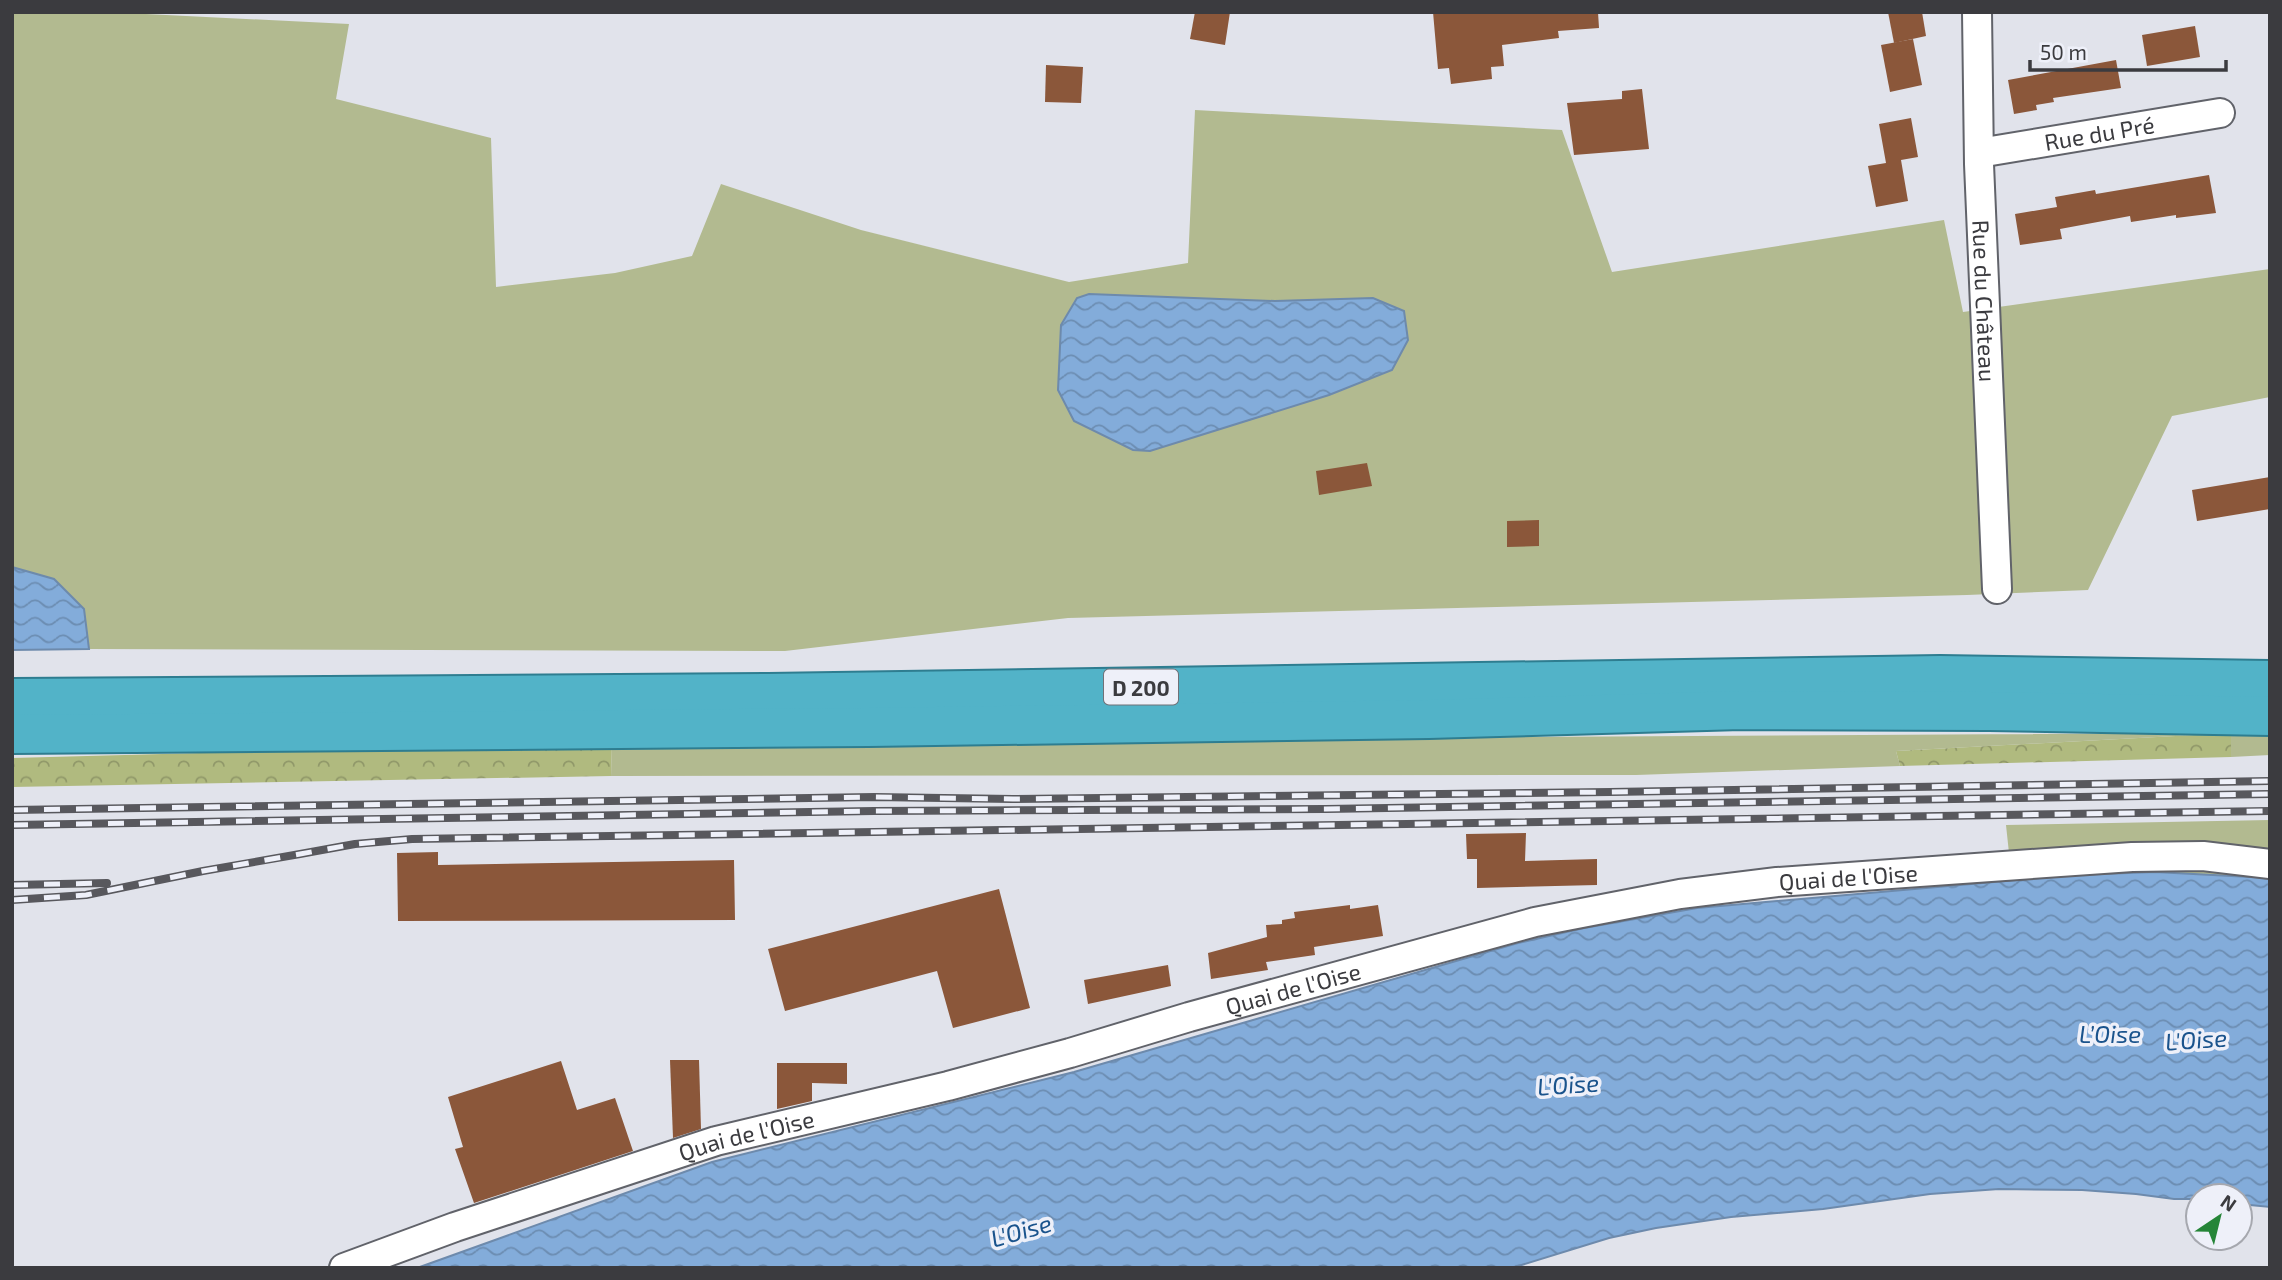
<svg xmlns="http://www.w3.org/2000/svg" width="2282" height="1280" viewBox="0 0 2282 1280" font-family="'Exo 2',sans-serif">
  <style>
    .green { fill: #b2ba90; fill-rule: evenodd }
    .forest { fill: url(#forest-crowns) }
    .water { fill: url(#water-waves); stroke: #6d8aac; stroke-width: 2 }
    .building { fill: #8b573a }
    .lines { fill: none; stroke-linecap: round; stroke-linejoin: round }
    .minor-casing { stroke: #61636a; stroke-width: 32 }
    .trunk-casing { stroke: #2e7d90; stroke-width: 42 }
    .minor { stroke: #fff; stroke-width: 28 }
    .trunk { stroke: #52b3c8; stroke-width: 38 }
    .rail-casing { stroke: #58585d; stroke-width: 8 }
    .rail { stroke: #eef0f9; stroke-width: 5; stroke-dasharray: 16; stroke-linecap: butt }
    .labels { text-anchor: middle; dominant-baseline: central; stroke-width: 7; stroke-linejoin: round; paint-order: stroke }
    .shield { fill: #eef0f9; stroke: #717177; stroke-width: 2 }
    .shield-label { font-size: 21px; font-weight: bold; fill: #3b3b3f }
    .street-label { font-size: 23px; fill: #3b3b3f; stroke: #eef0f9 }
    .water-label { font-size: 24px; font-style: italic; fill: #1a538c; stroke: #eef0f9 }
  </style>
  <defs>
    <pattern id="forest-crowns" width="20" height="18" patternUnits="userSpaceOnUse" patternTransform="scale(1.75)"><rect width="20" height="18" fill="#b0ba7f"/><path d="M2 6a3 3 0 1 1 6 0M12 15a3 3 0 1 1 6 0" fill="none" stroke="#909869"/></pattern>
    <pattern id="water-waves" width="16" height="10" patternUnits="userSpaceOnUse" patternTransform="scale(1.75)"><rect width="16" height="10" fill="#83acda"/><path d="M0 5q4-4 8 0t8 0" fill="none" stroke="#6c8db2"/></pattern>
  </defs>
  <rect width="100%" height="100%" fill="#e1e3eb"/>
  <!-- green -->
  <g class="green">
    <path d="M 12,12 L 106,12 L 349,24 L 336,99 L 491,138 L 496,287 L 615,273 L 692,256 L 721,184 L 861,230 L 1069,282 L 1188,263 L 1195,110 L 1562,130 L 1612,272 L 1944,220 L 1963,312 L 2270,269 L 2270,397 L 2172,416 L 2088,590 L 1967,595 L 1068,618 L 785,651 L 89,649 L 83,609 L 54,579 L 12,567 ZM 1089,294 L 1275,301 L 1372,298 L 1392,370 L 1329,395 L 1150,451 L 1077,298 Z"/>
    <path d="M 2231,733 L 2270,735 L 2270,755 L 2231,757 L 2231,733 L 1896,751 L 1900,766 L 1636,775 L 611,776 L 612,742 Z"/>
    <path d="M 2270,820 L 2270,878 L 2155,872 L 2012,881 L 2006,825 Z"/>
  </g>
  <!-- forest -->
  <g class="forest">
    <path d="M 2231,733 L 2231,757 L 1900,766 L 1896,751 Z"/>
    <path d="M 612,742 L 611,776 L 12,787 L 12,758 Z"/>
  </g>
  <!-- water -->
  <g class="water">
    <path d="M 1089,294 L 1275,301 L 1373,298 L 1404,311 L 1408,340 L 1392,370 L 1329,395 L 1150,451 L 1133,450 L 1074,421 L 1058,390 L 1061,325 L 1077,298 Z"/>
    <path d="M 12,567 L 54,579 L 84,609 L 89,649 L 12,650 Z"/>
    <path d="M 2155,872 L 2270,878 L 2270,1207 L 2240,1204 L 2240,1196 L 2198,1196 L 2198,1199 L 2174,1199 L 2136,1194 L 2082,1190 L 1999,1189 L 1930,1194 L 1823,1209 L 1731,1217 L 1656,1228 L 1609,1238 L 1512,1268 L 417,1268 L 712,1162 L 1074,1072 L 1518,943 L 1584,928 L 1697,908 L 2075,875 Z"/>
  </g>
  <!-- building -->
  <g class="building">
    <path d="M 1195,12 L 1230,12 L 1225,45 L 1190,39 Z"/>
    <path d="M 1433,12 L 1598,12 L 1599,28 L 1558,31 L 1559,38 L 1502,45 L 1504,66 L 1491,67 L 1492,79 L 1451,84 L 1449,68 L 1438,69 Z"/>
    <path d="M 1888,12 L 1922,12 L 1926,36 L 1894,43 Z"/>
    <path d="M 2195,26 L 2200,57 L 2147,66 L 2142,35 Z"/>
    <path d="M 1913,39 L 1922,85 L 1890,92 L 1881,45 Z"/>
    <path d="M 2116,60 L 2121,88 L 2053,98 L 2054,102 L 2036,105 L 2037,110 L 2014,114 L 2008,80 Z"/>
    <path d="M 1046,65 L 1083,67 L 1081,103 L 1045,102 Z"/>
    <path d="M 1642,89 L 1649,149 L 1574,155 L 1567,103 L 1622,99 L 1622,91 Z"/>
    <path d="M 1911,118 L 1918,157 L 1901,160 L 1908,201 L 1876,207 L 1868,166 L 1886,163 L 1879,124 Z"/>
    <path d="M 2209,175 L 2216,213 L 2176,218 L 2176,215 L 2131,222 L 2130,216 L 2060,229 L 2062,239 L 2020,245 L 2015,214 L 2057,207 L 2055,197 L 2095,190 L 2096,194 Z"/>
    <path d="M 1367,463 L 1372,486 L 1319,495 L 1316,471 Z"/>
    <path d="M 2270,477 L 2270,509 L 2197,521 L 2192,490 Z"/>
    <path d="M 1539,520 L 1539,546 L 1507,547 L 1507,521 Z"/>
    <path d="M 1526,833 L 1525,861 L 1597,859 L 1597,885 L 1477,888 L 1477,859 L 1467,859 L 1466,834 Z"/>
    <path d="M 438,852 L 438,865 L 734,860 L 735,920 L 398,921 L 397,853 Z"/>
    <path d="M 999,889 L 1030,1008 L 953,1028 L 937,971 L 785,1011 L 768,949 Z"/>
    <path d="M 1350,905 L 1350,909 L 1378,905 L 1383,936 L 1314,947 L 1315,955 L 1266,962 L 1268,970 L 1211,979 L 1208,953 L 1267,937 L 1266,925 L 1282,924 L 1282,920 L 1295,918 L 1294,912 Z"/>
    <path d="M 1168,965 L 1171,986 L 1088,1004 L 1084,980 Z"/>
    <path d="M 670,1060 L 699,1060 L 701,1129 L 673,1138 Z"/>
    <path d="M 561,1061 L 577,1110 L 615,1098 L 633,1151 L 474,1203 L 455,1149 L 463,1147 L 448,1097 Z"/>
    <path d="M 777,1063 L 847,1063 L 847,1084 L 812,1083 L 812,1101 L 777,1109 Z"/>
  </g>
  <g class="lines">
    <defs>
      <g id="minor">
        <path id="s1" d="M 1977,12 L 1979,164 L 1997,589"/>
        <path id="s2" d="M 1979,153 L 2220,113"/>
        <path id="s3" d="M 344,1268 L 455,1227 L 716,1141 L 948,1086 L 1070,1053 L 1189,1017 L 1535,922 L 1680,894 L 1777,882 L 2132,857 L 2203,856 L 2270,864"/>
      </g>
      <g id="trunk">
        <path d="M 12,698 L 768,693 L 1940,675 L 2270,680"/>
        <path d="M 12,734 L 869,727 L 1429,719 L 1741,710 L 1989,711 L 2270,716"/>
      </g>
    </defs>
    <!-- minor casing -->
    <use href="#minor" class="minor-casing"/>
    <!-- trunk casing -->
    <use href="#trunk" class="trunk-casing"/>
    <!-- minor -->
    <use href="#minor" class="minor"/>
    <!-- trunk -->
    <use href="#trunk" class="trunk"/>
    <defs>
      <g id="rail">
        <path d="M 12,810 L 874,797 L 1013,799 L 1610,792 L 2270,781"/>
        <path d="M 12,825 L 874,811 L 1326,809 L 2270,794"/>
        <path d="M 12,885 L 107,883"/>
        <path d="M 12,900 L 86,895 L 203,871 L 300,854 L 355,844 L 412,839 L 2270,811"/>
      </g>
    </defs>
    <!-- rail casing -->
    <use href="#rail" class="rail-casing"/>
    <!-- rail -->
    <use href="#rail" class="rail"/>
  </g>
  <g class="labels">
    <!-- shield labels -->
    <rect class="shield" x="1104" y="669.5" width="74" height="35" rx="5"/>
    <g class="shield-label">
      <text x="1141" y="687">D 200</text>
    </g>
    <!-- street labels -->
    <g class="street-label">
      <text stroke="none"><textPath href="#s2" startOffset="122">Rue du Pré</textPath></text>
      <text stroke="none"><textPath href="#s1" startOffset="289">Rue du Château</textPath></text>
      <text stroke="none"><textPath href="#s3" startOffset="1558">Quai de l'Oise</textPath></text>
      <text stroke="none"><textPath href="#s3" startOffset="990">Quai de l'Oise</textPath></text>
      <text stroke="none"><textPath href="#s3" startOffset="424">Quai de l'Oise</textPath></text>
    </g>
    <!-- water labels -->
    <g class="water-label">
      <text x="2110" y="1033">L’Oise</text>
      <text transform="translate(2196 1039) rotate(-4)">L'Oise</text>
      <text transform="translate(1568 1084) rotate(-4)">L'Oise</text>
      <text transform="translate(1021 1230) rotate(-16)">L'Oise</text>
    </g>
  </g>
  <!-- border -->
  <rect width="2282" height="1280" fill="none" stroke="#3b3b3f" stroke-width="28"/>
  <!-- north arrow -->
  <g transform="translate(2219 1217) rotate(35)"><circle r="33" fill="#eef0f9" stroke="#a6a8af" stroke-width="2"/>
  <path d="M0-5L12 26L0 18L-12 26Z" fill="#258538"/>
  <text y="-10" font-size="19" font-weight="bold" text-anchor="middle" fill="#3b3b3f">N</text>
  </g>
  <!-- scale -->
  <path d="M2030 60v10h196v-10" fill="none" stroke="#3b3b3f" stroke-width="3.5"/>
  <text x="2040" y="60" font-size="21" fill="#3b3b3f" stroke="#eef0f9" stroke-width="5" paint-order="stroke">50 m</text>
</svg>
